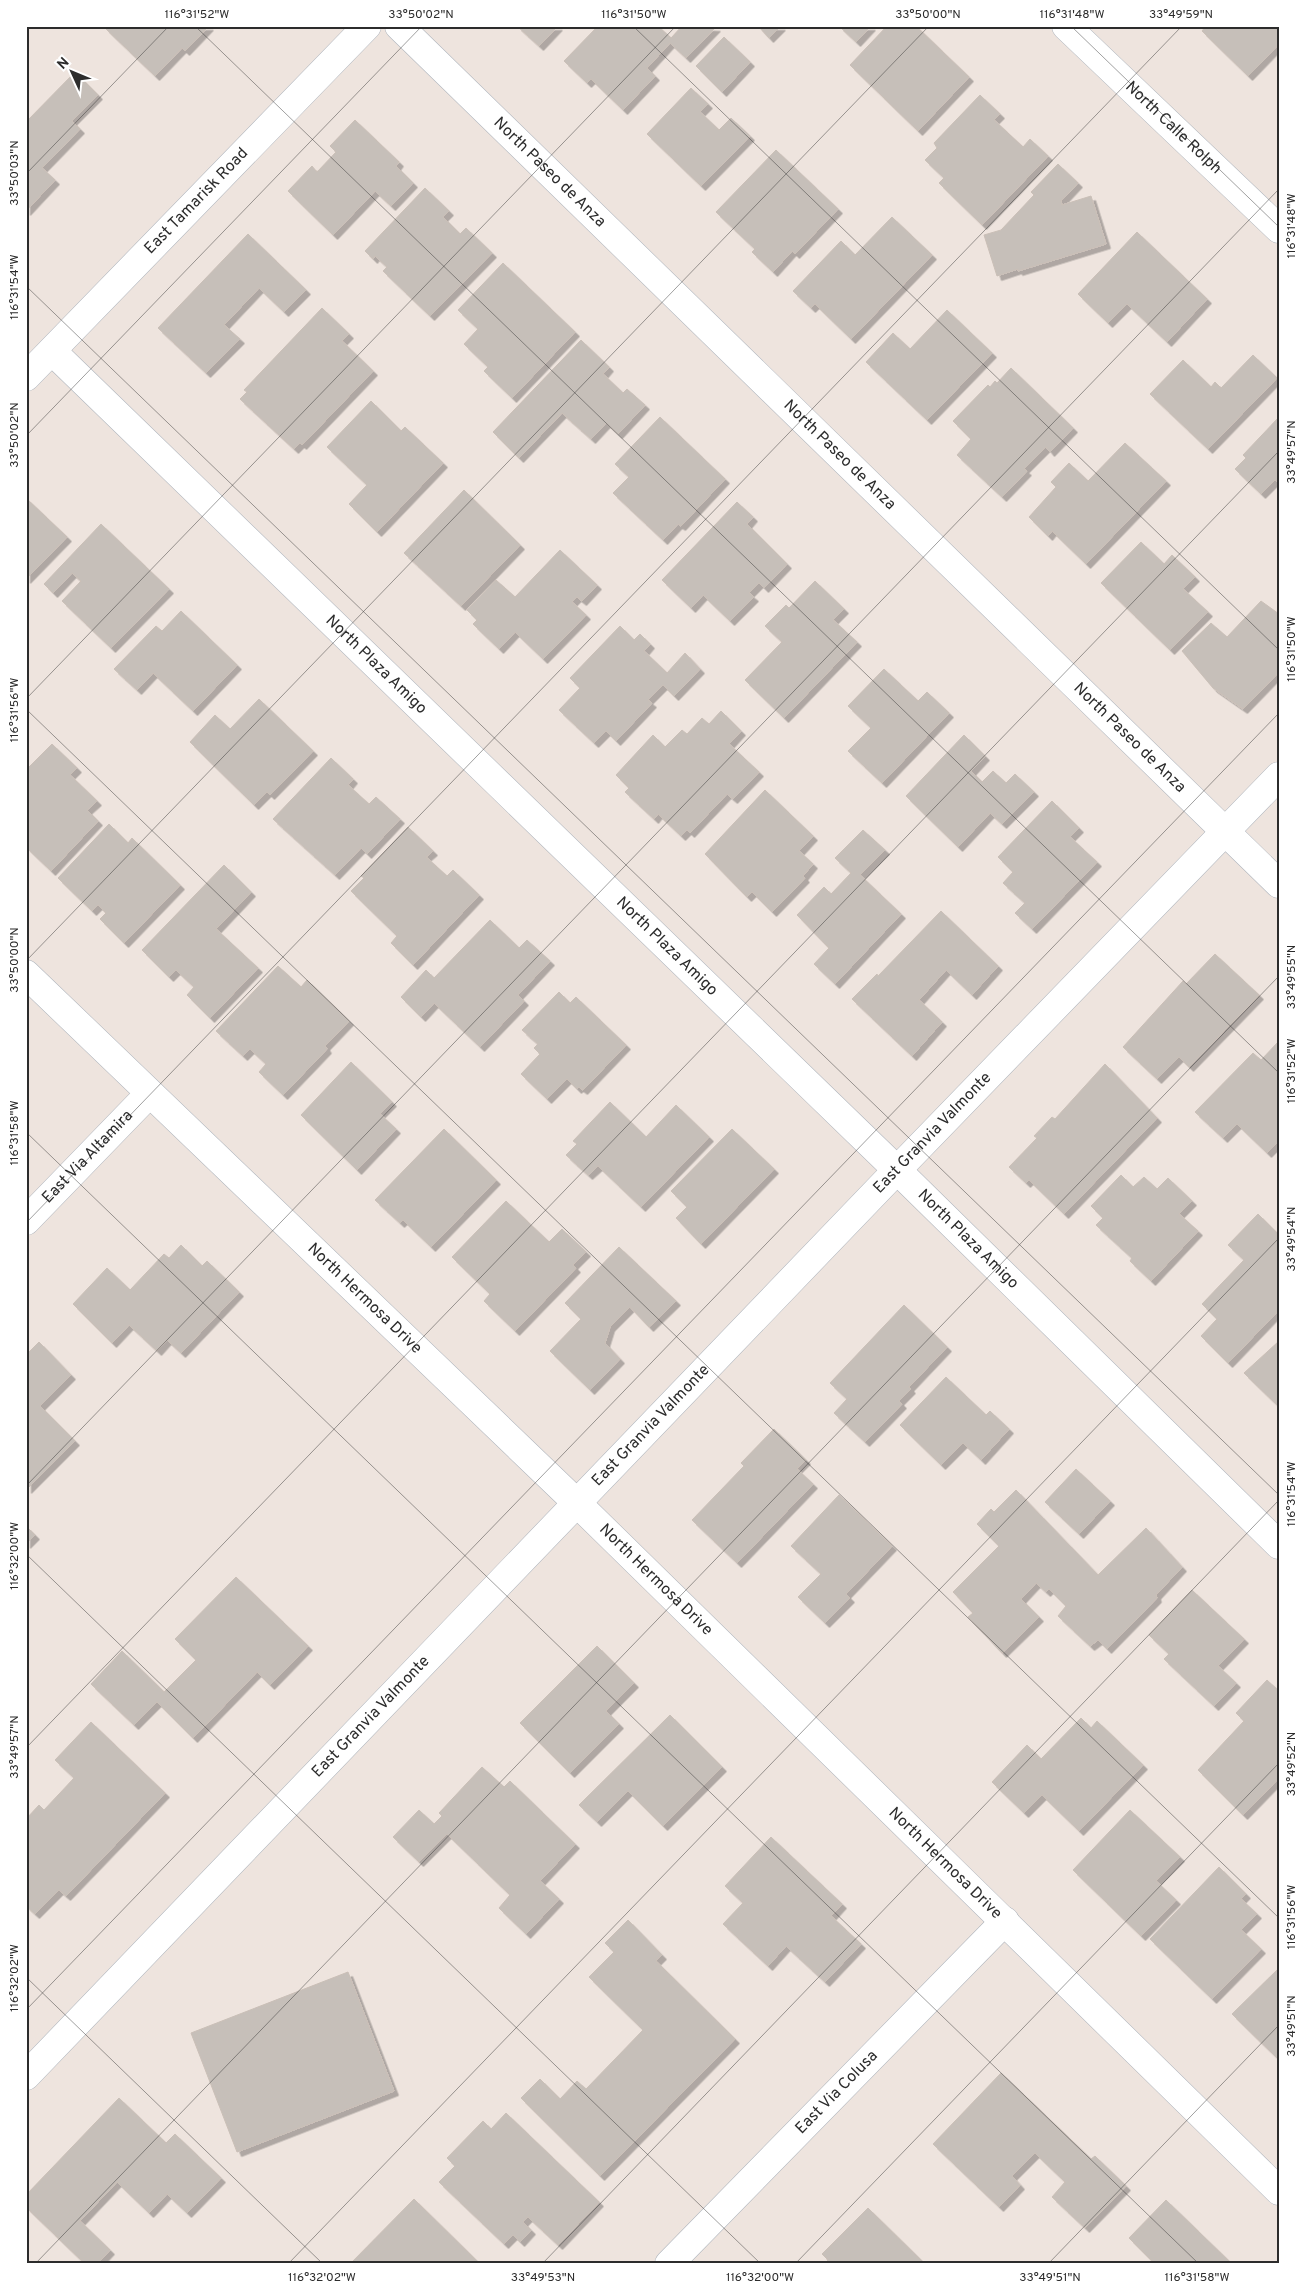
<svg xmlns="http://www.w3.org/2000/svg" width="1305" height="2290" viewBox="0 0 1305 2290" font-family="Overpass,sans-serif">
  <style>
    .building { fill: #c6bfb9; stroke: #cabfb7; filter: url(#shadow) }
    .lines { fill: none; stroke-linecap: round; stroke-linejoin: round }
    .minor-casing { stroke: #aeb4bc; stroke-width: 29 }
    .minor { stroke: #fff; stroke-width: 28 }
    .ticks { fill: none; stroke: #2c2c2c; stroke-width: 1; stroke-opacity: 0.45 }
    .labels { text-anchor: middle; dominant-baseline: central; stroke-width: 5; stroke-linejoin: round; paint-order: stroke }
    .street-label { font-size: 16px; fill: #2c2c2c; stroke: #fff }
    .neatline { fill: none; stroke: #2c2c2c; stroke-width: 2 }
    .ticks-label { font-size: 12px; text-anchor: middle; fill: #2c2c2c }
  </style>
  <defs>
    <filter id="shadow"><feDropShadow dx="4.5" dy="4.5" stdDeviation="0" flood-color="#0004"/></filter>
  </defs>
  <rect width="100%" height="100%" fill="#eee4de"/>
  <!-- building -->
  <g class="building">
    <path d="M 106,26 L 209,26 L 185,51 L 182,48 L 155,76 L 105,28 Z"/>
    <path d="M 517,26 L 558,26 L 539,46 Z"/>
    <path d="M 598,26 L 658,26 L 671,38 L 682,26 L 716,27 L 686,58 L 670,43 L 647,68 L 655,76 L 623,110 L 591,79 L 587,83 L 564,61 Z"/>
    <path d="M 758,26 L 781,26 L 769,38 Z"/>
    <path d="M 839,26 L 871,26 L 856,42 Z"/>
    <path d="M 887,26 L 916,26 L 969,77 L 918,131 L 850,65 Z"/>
    <path d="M 1206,26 L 1279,26 L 1279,44 L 1248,76 L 1202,31 Z"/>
    <path d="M 724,37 L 750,62 L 722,92 L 696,66 Z"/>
    <path d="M 75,72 L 98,95 L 72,121 L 80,129 L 42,168 L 55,180 L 26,211 L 26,122 Z"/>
    <path d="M 691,88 L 708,104 L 700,112 L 719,130 L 731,118 L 750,136 L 701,186 L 647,134 Z"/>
    <path d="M 980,95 L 1000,114 L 994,120 L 1023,147 L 1030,139 L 1048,156 L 982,225 L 939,183 L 944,178 L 925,160 L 937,148 L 934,143 Z"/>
    <path d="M 355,120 L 399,162 L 396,166 L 413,183 L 391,206 L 375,191 L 333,235 L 288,191 L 312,166 L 317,172 L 336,152 L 330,146 Z"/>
    <path d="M 776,150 L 838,209 L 795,254 L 792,251 L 773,272 L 752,252 L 755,249 L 716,212 Z"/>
    <path d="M 1058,164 L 1078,183 L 1061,201 L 1062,205 L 1091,196 L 1106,244 L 1018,271 L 1018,269 L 997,276 L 984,235 L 1001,230 L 1034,195 L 1031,192 Z"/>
    <path d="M 425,188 L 449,211 L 443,217 L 460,234 L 466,228 L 492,253 L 430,316 L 383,271 L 387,267 L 375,256 L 373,259 L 365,251 Z"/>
    <path d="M 892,217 L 932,255 L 851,339 L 815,304 L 811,308 L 793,291 L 841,241 L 855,255 Z"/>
    <path d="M 1137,232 L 1207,299 L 1167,342 L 1127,304 L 1108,323 L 1078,294 Z"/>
    <path d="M 248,234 L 306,290 L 284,312 L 259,288 L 224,325 L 240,339 L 206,373 L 158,328 Z"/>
    <path d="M 503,263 L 575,332 L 512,398 L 484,371 L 488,367 L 464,344 L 478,329 L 458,310 Z"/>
    <path d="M 322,308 L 349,334 L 342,341 L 373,371 L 302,445 L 300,443 L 294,449 L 240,399 L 247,392 L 244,390 Z"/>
    <path d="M 947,310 L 992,353 L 927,420 L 866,362 L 893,333 L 910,349 Z"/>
    <path d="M 581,340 L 609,367 L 603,374 L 623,393 L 627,389 L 645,405 L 618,434 L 606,423 L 591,439 L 562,413 L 519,458 L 493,432 Z"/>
    <path d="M 1253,355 L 1277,378 L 1208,449 L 1150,394 L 1183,360 L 1211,387 L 1215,382 L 1221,388 Z"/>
    <path d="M 1011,368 L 1073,428 L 1050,452 L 1046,447 L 1024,469 L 1027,471 L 1002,497 L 957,455 L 971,439 L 953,421 L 988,385 L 990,387 L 995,381 L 997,383 Z"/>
    <path d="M 371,401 L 401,431 L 405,427 L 443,463 L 377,532 L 349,504 L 367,485 L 327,447 Z"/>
    <path d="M 660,417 L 725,479 L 681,526 L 678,524 L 663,540 L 613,493 L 629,477 L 615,464 Z"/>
    <path d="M 1279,417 L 1279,483 L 1275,480 L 1261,494 L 1235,469 L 1246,458 L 1243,455 Z"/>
    <path d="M 1125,443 L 1166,481 L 1086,564 L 1052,531 L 1048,536 L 1029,517 L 1056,487 L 1051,482 L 1069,463 L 1088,481 Z"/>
    <path d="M 464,490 L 520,545 L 461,606 L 404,553 Z"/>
    <path d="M 26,498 L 67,537 L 26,579 Z"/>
    <path d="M 737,502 L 753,517 L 747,524 L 787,564 L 764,588 L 759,583 L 749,593 L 754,597 L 730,621 L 703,595 L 691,608 L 662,580 Z"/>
    <path d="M 101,524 L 169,589 L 111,648 L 62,601 L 81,581 L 72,573 L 53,593 L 44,584 Z"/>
    <path d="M 1141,542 L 1164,564 L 1172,555 L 1195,577 L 1183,589 L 1208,612 L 1170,650 L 1101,583 Z"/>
    <path d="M 560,550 L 597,585 L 582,601 L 577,597 L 572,602 L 586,615 L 543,659 L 515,632 L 499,649 L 473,624 L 477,620 L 467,610 L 496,580 L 515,597 Z"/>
    <path d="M 815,581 L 844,609 L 833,620 L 857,642 L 784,718 L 745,680 L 782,642 L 765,626 L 786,605 L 789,608 Z"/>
    <path d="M 1261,601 L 1279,614 L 1279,672 L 1243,709 L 1213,688 L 1182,651 L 1211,623 L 1227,637 Z"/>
    <path d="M 181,611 L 237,665 L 193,711 L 153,673 L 137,690 L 114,669 L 156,626 L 162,631 Z"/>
    <path d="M 620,626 L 634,640 L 640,634 L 650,644 L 644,651 L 667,673 L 685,653 L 700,669 L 674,696 L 663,685 L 648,700 L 652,703 L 616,741 L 606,731 L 594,743 L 559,710 L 580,688 L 570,678 Z"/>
    <path d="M 884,669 L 918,701 L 927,692 L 949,713 L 882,783 L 848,751 L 871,728 L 848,706 Z"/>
    <path d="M 259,699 L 313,751 L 270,795 L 267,792 L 254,805 L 190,742 L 215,715 L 230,729 Z"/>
    <path d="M 721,711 L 741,731 L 729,744 L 759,772 L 733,799 L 727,794 L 690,833 L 687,830 L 681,836 L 658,814 L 654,819 L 625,792 L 629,788 L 616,775 L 653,735 L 665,747 L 682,730 L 687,734 L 702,718 L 709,724 Z"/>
    <path d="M 964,735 L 985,756 L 971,771 L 982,782 L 993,771 L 1006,783 L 1015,774 L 1034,792 L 1002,824 L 990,813 L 958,847 L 906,796 Z"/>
    <path d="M 52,744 L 77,768 L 70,775 L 97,801 L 87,810 L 98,821 L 51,871 L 26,847 L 26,770 Z"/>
    <path d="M 331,758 L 353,779 L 348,785 L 369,804 L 376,797 L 400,819 L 367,854 L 361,848 L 335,875 L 273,819 Z"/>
    <path d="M 765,790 L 813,836 L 799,851 L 813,864 L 803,876 L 805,878 L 772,912 L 752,892 L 747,897 L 705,854 Z"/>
    <path d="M 1052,801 L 1079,828 L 1070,837 L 1097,862 L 1032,929 L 1015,913 L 1025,903 L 1003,883 L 1013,872 L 998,857 Z"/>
    <path d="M 109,824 L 128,843 L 132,838 L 180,885 L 124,943 L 100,919 L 106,913 L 98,905 L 92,911 L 58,878 Z"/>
    <path d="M 408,827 L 433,851 L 426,857 L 447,876 L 453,870 L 479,895 L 413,965 L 391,943 L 397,936 L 351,891 L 364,878 L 361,876 Z"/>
    <path d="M 863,830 L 885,850 L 860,875 L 901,914 L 835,984 L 814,964 L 829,948 L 797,915 L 824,887 L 831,894 L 851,873 L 835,858 Z"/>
    <path d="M 224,865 L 251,892 L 216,929 L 258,968 L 210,1018 L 187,995 L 194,987 L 176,970 L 169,977 L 142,950 Z"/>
    <path d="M 941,911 L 998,966 L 972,995 L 946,970 L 919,1000 L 942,1022 L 912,1056 L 852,999 L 877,974 L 878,976 Z"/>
    <path d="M 490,920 L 519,948 L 527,940 L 550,961 L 518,995 L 524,1001 L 480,1047 L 434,1003 L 421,1017 L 401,997 L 426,970 L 434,978 Z"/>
    <path d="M 1215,954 L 1259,995 L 1189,1067 L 1179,1057 L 1157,1079 L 1123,1047 L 1183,981 L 1186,984 Z"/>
    <path d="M 278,966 L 301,987 L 307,980 L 349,1021 L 325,1046 L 327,1049 L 283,1095 L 259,1072 L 266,1064 L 250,1049 L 243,1056 L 216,1031 Z"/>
    <path d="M 559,992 L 570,1003 L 576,997 L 626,1045 L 583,1090 L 579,1087 L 577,1089 L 567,1079 L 547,1099 L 521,1074 L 540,1054 L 534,1048 L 538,1044 L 522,1030 Z"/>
    <path d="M 1279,1041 L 1279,1141 L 1267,1153 L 1237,1124 L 1223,1138 L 1195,1112 L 1253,1053 L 1261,1060 Z"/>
    <path d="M 351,1062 L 392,1102 L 380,1114 L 396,1129 L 357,1170 L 301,1115 Z"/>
    <path d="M 1105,1064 L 1157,1118 L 1064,1214 L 1029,1180 L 1026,1183 L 1009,1167 L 1037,1138 L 1034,1136 L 1052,1117 L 1055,1119 Z"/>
    <path d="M 610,1102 L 646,1137 L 676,1105 L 709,1137 L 641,1207 L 598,1166 L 588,1175 L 566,1155 L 577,1144 L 573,1141 Z"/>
    <path d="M 444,1129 L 496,1180 L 431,1247 L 403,1220 L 400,1223 L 375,1200 Z"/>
    <path d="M 732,1129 L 774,1169 L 701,1244 L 676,1218 L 687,1207 L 671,1191 Z"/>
    <path d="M 1121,1175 L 1133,1187 L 1144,1177 L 1157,1189 L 1168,1178 L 1192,1201 L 1179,1214 L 1198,1231 L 1151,1281 L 1130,1261 L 1132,1258 L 1096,1225 L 1103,1218 L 1091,1206 Z"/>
    <path d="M 506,1201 L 549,1242 L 562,1229 L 586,1252 L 573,1265 L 576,1268 L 515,1331 L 484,1301 L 490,1294 L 452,1257 Z"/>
    <path d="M 1258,1214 L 1279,1235 L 1279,1310 L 1228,1363 L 1201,1336 L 1217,1319 L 1202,1304 L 1244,1260 L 1228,1245 Z"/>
    <path d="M 181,1245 L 202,1266 L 207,1261 L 239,1292 L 181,1353 L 167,1340 L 157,1351 L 129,1325 L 112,1343 L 73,1304 L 107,1268 L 130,1290 L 164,1254 L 169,1258 Z"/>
    <path d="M 619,1247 L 676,1301 L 649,1327 L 630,1307 L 610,1327 L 605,1343 L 620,1359 L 590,1390 L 550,1351 L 581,1319 L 565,1303 Z"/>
    <path d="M 904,1305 L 947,1347 L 909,1387 L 911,1389 L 899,1401 L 902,1404 L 865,1442 L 834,1413 L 847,1399 L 830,1383 Z"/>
    <path d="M 1279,1341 L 1279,1407 L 1244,1373 Z"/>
    <path d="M 39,1342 L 71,1375 L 40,1406 L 75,1441 L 27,1489 L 26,1355 Z"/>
    <path d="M 946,1377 L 986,1415 L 990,1411 L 1009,1429 L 981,1460 L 963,1443 L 941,1465 L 900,1425 Z"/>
    <path d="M 774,1429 L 806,1460 L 797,1469 L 813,1484 L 737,1563 L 692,1520 L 744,1466 L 741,1463 Z"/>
    <path d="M 1076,1469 L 1110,1501 L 1079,1534 L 1045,1502 Z"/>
    <path d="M 1016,1490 L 1098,1575 L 1146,1528 L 1182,1567 L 1156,1595 L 1157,1598 L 1107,1649 L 1098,1640 L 1090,1646 L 1058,1616 L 1066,1606 L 1049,1589 L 1046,1592 L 1036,1583 L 1021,1599 L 1039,1617 L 1002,1653 L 968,1617 L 973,1613 L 953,1592 L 999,1546 L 977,1524 L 991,1509 L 994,1512 Z"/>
    <path d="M 839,1495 L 892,1546 L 846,1594 L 850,1598 L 825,1623 L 798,1597 L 821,1574 L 791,1546 Z"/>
    <path d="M 26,1526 L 35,1535 L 26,1544 Z"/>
    <path d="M 236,1577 L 308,1646 L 270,1685 L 257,1672 L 193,1738 L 157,1702 L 134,1725 L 91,1684 L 122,1651 L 164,1692 L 196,1660 L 175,1639 Z"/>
    <path d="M 1192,1590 L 1244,1639 L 1218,1666 L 1236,1683 L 1214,1706 L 1164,1659 L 1169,1654 L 1149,1635 Z"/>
    <path d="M 597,1646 L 634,1683 L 606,1711 L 619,1724 L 570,1773 L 520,1723 Z"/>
    <path d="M 1267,1680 L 1279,1691 L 1279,1778 L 1243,1815 L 1198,1770 L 1244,1721 L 1236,1713 Z"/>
    <path d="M 670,1715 L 722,1767 L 663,1826 L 628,1791 L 597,1822 L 579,1805 Z"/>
    <path d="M 1081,1718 L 1091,1728 L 1097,1721 L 1143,1765 L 1079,1831 L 1042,1795 L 1024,1813 L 992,1782 L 1027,1745 L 1041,1759 Z"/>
    <path d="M 91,1722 L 165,1793 L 66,1896 L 59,1890 L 35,1914 L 26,1906 L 26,1819 L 39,1805 L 44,1810 L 74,1778 L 55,1760 Z"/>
    <path d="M 482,1767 L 504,1787 L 510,1781 L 575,1844 L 540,1881 L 559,1899 L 526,1934 L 499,1908 L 510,1895 L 447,1834 L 419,1862 L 393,1837 L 419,1810 L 434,1824 L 442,1816 L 439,1813 Z"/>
    <path d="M 1130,1810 L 1180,1857 L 1156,1881 L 1176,1900 L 1141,1936 L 1073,1870 Z"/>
    <path d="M 771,1837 L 842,1904 L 831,1916 L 861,1944 L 825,1982 L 786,1946 L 768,1966 L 723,1924 L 743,1903 L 725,1886 Z"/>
    <path d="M 1219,1867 L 1246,1894 L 1241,1899 L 1257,1914 L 1241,1930 L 1261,1949 L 1212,1999 L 1150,1939 Z"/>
    <path d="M 628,1920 L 662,1955 L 656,1961 L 735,2039 L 600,2176 L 521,2098 L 540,2079 L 560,2099 L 577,2081 L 586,2089 L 643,2030 L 589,1977 L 614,1952 L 605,1943 Z"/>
    <path d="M 1279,1968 L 1279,2060 L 1232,2014 Z"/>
    <path d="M 348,1972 L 394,2091 L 237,2152 L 191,2033 Z"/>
    <path d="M 1001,2073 L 1091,2159 L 1095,2156 L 1126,2186 L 1085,2228 L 1052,2197 L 1065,2182 L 1035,2153 L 1012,2176 L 1020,2185 L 999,2207 L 933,2144 Z"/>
    <path d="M 119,2098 L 166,2143 L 175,2134 L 221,2178 L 187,2213 L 167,2194 L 149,2213 L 117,2182 L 80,2221 L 110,2250 L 97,2264 L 85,2264 L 26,2207 L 26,2195 Z"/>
    <path d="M 506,2113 L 599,2202 L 558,2245 L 528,2217 L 523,2222 L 531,2230 L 520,2242 L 513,2235 L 504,2244 L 439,2182 L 455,2166 L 447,2158 L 483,2121 L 491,2129 Z"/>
    <path d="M 414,2199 L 480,2264 L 350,2264 Z"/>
    <path d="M 1166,2200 L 1232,2264 L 1155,2264 L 1129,2238 Z"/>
    <path d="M 868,2208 L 925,2264 L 824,2264 L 828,2260 L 822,2254 Z"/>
  </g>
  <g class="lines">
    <defs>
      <g id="minor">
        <path id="s1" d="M 399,26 L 1279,884"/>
        <path id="s2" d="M 1066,26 L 1279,229"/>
        <path id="s3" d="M 52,351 L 897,1170 L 1279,1545"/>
        <path id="s4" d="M 26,377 L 367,26"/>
        <path id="s5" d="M 26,974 L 578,1504 L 1279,2191"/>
        <path id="s6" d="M 26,1221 L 149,1094"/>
        <path id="s7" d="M 26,2076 L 897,1170 L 1279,776"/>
        <path id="s8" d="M 669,2264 L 1005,1921"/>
      </g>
    </defs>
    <!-- minor casing -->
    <use href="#minor" class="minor-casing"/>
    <!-- minor -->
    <use href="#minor" class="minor"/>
  </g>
  <!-- ticks -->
  <path class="ticks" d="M 195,26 L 1279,1073M 633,26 L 1279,650M 1071,26 L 1279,227M 26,174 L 169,26M 26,286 L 1279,1495M 26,436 L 422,26M 26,699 L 676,26M 26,709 L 1279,1918M 26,961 L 929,26M 26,1132 L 1199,2264M 26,1223 L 1182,26M 26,1486 L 1279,189M 26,1554 L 761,2264M 26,1748 L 1279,451M 26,1977 L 323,2264M 26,2010 L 1279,713M 35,2264 L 1279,976M 288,2264 L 1279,1238M 542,2264 L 1279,1500M 795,2264 L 1279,1763M 1048,2264 L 1279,2025"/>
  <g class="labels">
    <!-- street labels -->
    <g class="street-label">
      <text stroke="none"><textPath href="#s2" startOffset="148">North Calle Rolph</textPath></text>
      <text stroke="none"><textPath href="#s1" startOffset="210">North Paseo de Anza</textPath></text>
      <text stroke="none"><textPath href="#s4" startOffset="245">East Tamarisk Road</textPath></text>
      <text stroke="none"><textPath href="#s1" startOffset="615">North Paseo de Anza</textPath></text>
      <text stroke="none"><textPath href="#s3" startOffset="451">North Plaza Amigo</textPath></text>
      <text stroke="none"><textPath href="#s1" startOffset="1020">North Paseo de Anza</textPath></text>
      <text stroke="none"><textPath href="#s3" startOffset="856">North Plaza Amigo</textPath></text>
      <text stroke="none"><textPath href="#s7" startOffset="1308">East Granvia Valmonte</textPath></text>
      <text stroke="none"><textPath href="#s6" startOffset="89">East Via Altamira</textPath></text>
      <text stroke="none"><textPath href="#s3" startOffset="1276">North Plaza Amigo</textPath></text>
      <text stroke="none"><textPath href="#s5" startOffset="469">North Hermosa Drive</textPath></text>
      <text stroke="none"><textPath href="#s7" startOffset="902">East Granvia Valmonte</textPath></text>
      <text stroke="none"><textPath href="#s5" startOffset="874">North Hermosa Drive</textPath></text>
      <text stroke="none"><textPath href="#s7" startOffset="498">East Granvia Valmonte</textPath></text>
      <text stroke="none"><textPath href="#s5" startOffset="1279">North Hermosa Drive</textPath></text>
      <text stroke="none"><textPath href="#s8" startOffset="240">East Via Colusa</textPath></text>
    </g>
  </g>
  <!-- border -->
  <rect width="1305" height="2290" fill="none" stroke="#ffffff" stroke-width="55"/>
  <!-- north arrow -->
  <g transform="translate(72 72) rotate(314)" stroke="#ffffff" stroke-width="4" paint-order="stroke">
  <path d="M0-4L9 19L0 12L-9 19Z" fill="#2c2c2c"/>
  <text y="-8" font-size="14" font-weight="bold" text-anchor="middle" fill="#2c2c2c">N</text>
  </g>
  <rect x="28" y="28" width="1250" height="2234" class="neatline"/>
  <g class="ticks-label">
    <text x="197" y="18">116°31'52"W</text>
    <text x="421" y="18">33°50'02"N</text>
    <text x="634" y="18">116°31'50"W</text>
    <text x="928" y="18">33°50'00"N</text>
    <text x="1072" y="18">116°31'48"W</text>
    <text x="1181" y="18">33°49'59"N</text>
    <text transform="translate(14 173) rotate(-90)" y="4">33°50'03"N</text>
    <text transform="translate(1291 226) rotate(-90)" y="4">116°31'48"W</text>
    <text transform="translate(14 287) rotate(-90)" y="4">116°31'54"W</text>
    <text transform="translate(14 435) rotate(-90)" y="4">33°50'02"N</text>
    <text transform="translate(1291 452) rotate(-90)" y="4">33°49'57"N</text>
    <text transform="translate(1291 649) rotate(-90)" y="4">116°31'50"W</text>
    <text transform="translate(14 710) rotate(-90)" y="4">116°31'56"W</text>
    <text transform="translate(14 960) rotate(-90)" y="4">33°50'00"N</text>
    <text transform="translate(1291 977) rotate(-90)" y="4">33°49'55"N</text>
    <text transform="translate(1291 1071) rotate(-90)" y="4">116°31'52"W</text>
    <text transform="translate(14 1133) rotate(-90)" y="4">116°31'58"W</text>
    <text transform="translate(1291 1239) rotate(-90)" y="4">33°49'54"N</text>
    <text transform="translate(1291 1494) rotate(-90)" y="4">116°31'54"W</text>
    <text transform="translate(14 1556) rotate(-90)" y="4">116°32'00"W</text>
    <text transform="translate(14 1747) rotate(-90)" y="4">33°49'57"N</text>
    <text transform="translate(1291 1764) rotate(-90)" y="4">33°49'52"N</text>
    <text transform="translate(1291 1917) rotate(-90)" y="4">116°31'56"W</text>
    <text transform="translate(14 1978) rotate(-90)" y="4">116°32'02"W</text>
    <text transform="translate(1291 2026) rotate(-90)" y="4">33°49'51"N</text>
    <text x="322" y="2281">116°32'02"W</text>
    <text x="543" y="2281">33°49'53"N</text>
    <text x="760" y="2281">116°32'00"W</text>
    <text x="1050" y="2281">33°49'51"N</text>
    <text x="1197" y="2281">116°31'58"W</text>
  </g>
</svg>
